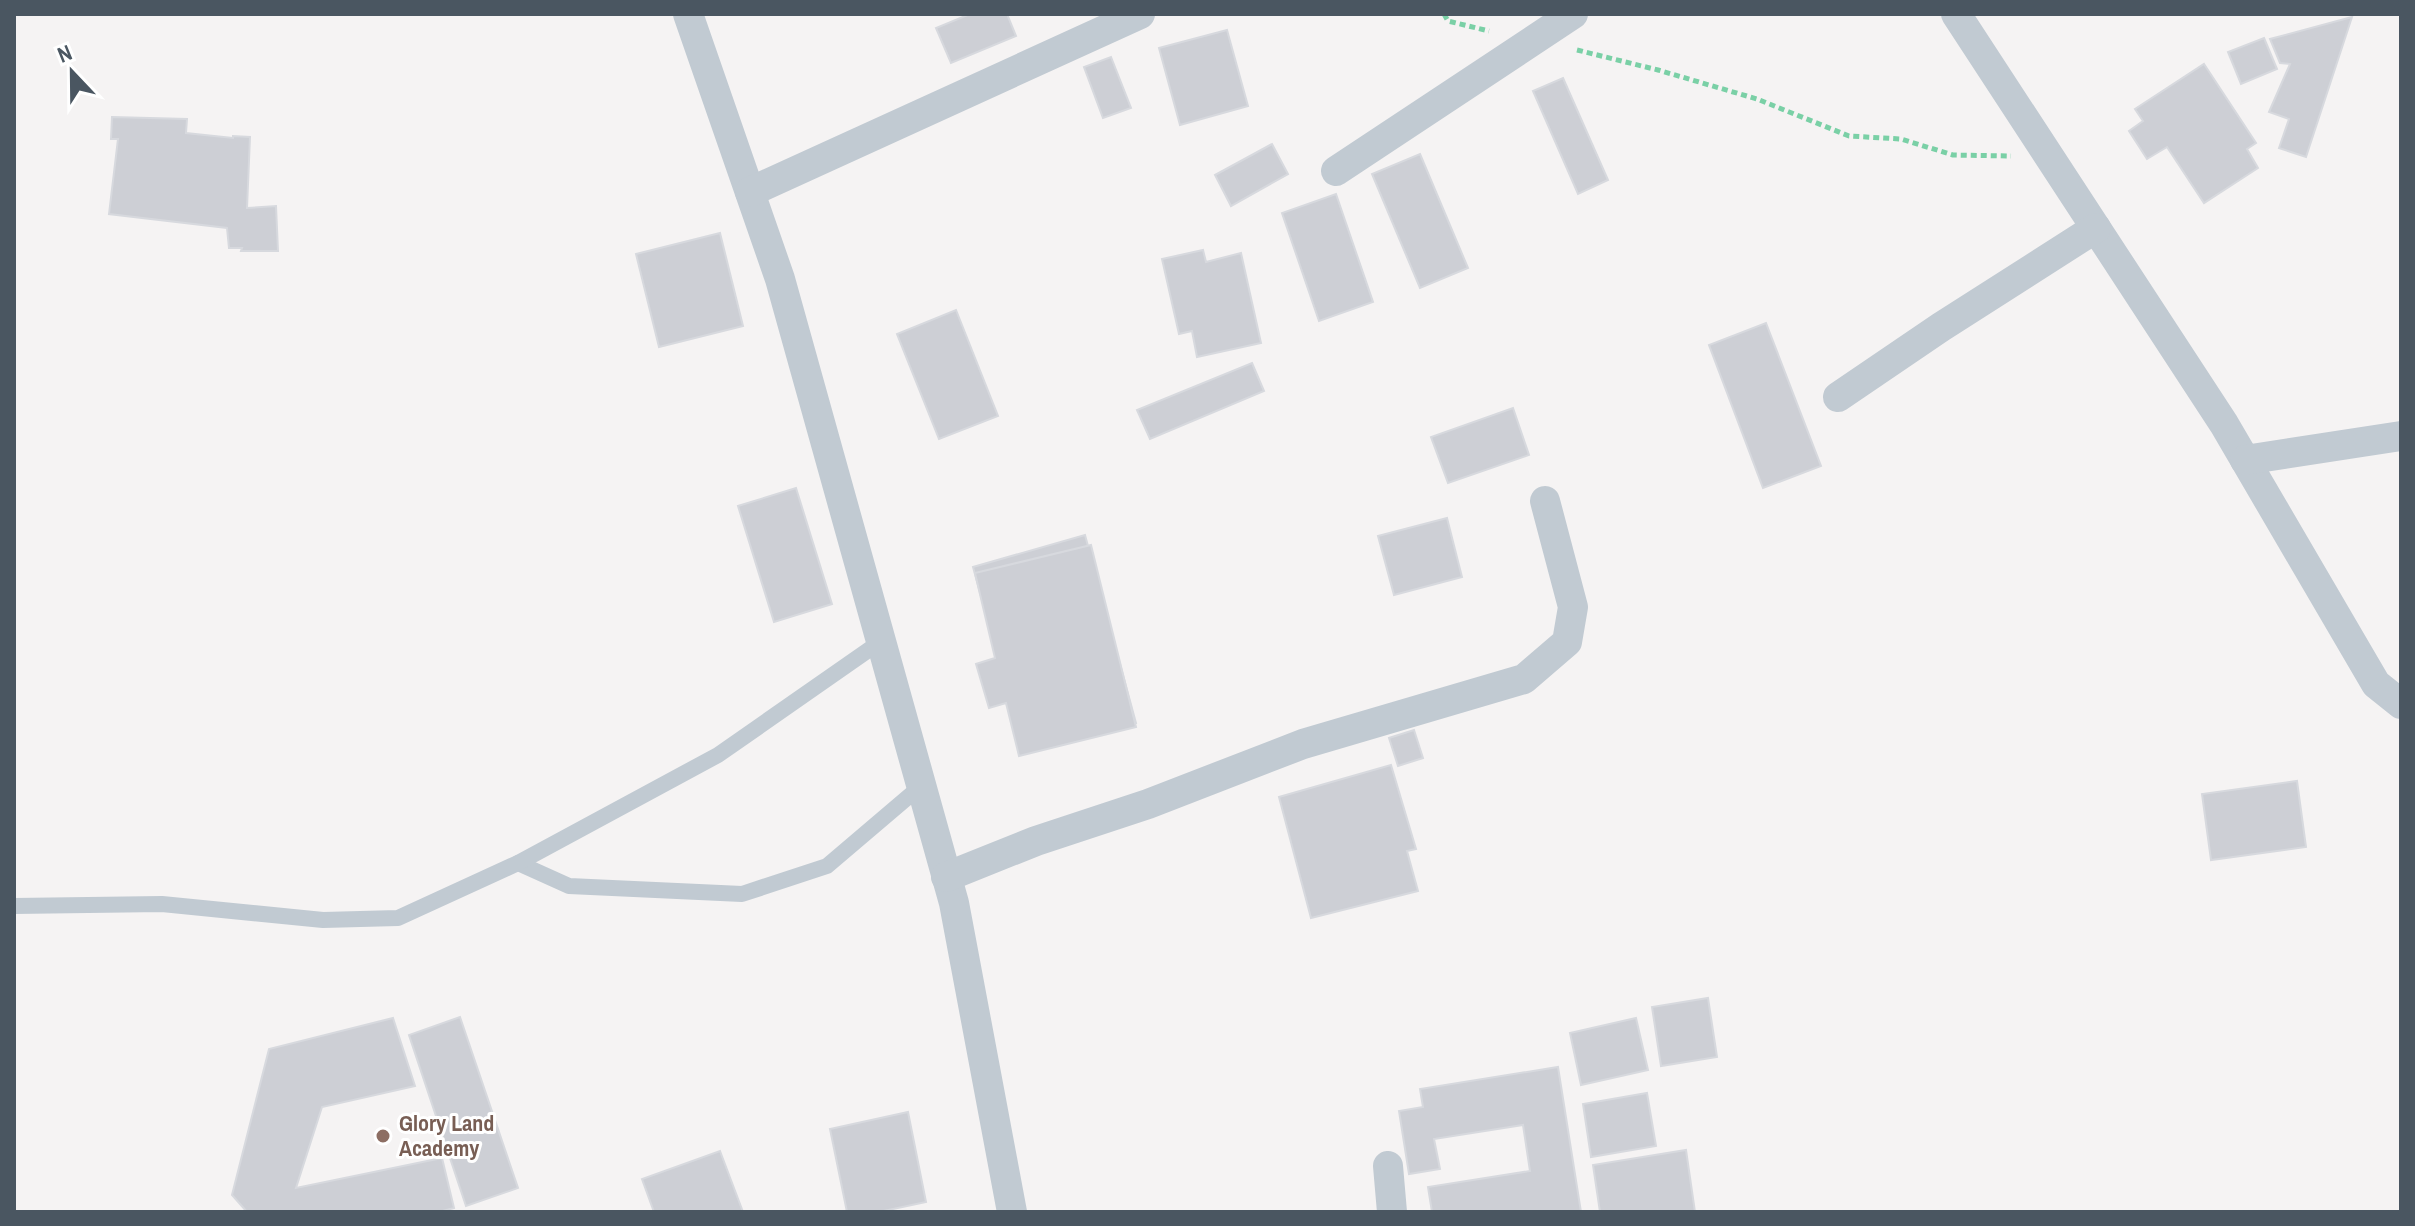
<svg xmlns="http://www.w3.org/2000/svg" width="2415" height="1226" viewBox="0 0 2415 1226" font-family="'Archivo Narrow',sans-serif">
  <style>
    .building { fill: #cdcfd5; stroke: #d7d9de; stroke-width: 2 }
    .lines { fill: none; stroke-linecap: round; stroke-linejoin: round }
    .path { stroke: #7ad0a6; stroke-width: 5; stroke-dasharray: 6 4; stroke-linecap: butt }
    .lane { stroke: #c1cad2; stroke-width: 16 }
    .street { stroke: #c1cad2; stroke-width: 30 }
    .education-dot { fill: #8d6e63; stroke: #fff; stroke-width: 3 }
    .labels { text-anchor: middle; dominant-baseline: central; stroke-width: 6; stroke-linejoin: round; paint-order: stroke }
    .education-label { font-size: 22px; font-weight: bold; fill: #785e54; stroke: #fff; text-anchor: start }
  </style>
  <rect width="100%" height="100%" fill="#f5f3f3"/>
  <!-- building -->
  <g class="building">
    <path d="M 970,14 L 1007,14 L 1016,36 L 951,63 L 936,28 Z"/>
    <path d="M 2352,17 L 2306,157 L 2279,148 L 2289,119 L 2269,112 L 2290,64 L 2280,63 L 2270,39 Z"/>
    <path d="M 1227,30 L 1248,106 L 1180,125 L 1159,48 Z"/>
    <path d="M 2264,38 L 2277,69 L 2241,84 L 2228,52 Z"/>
    <path d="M 1111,57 L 1131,108 L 1103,118 L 1084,67 Z"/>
    <path d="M 2204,64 L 2256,143 L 2247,149 L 2258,168 L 2204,203 L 2167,147 L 2147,159 L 2129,131 L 2143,121 L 2135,109 Z"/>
    <path d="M 1563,78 L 1608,180 L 1578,194 L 1533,91 Z"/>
    <path d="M 112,117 L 187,119 L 186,133 L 233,138 L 233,136 L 250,137 L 247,208 L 276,206 L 278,251 L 241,251 L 242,248 L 229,248 L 227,228 L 109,214 L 118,139 L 111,139 Z"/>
    <path d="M 1272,144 L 1288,174 L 1231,206 L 1215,175 Z"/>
    <path d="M 1420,154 L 1468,268 L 1420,288 L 1372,174 Z"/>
    <path d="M 1336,194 L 1373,302 L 1319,321 L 1282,213 Z"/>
    <path d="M 720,233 L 743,326 L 659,347 L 636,254 Z"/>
    <path d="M 1203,250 L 1206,262 L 1241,253 L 1261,343 L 1197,357 L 1192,331 L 1179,334 L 1162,259 Z"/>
    <path d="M 956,310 L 998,416 L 939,439 L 897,334 Z"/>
    <path d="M 1766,323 L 1821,466 L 1763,488 L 1709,345 Z"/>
    <path d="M 1252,363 L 1264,391 L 1150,439 L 1137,410 Z"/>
    <path d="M 1513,408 L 1529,455 L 1448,483 L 1431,437 Z"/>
    <path d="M 796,488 L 832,604 L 774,622 L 738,506 Z"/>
    <path d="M 1447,518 L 1462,577 L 1394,595 L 1378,536 Z"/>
    <path d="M 1085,535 L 1136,723 L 1024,754 L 973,567 Z"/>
    <path d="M 1091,545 L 1136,727 L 1019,756 L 1006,703 L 989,708 L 976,664 L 995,658 L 975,573 Z"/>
    <path d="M 1414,730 L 1423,758 L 1398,766 L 1389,738 Z"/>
    <path d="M 1391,765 L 1416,849 L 1407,851 L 1418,891 L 1311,918 L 1279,797 Z"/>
    <path d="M 2297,781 L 2306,847 L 2211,860 L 2202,794 Z"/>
    <path d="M 1708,998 L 1717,1057 L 1661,1066 L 1652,1007 Z"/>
    <path d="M 460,1017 L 518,1188 L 466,1206 L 409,1035 Z"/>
    <path d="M 393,1018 L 415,1086 L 322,1107 L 296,1188 L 442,1158 L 454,1208 L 439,1212 L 247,1212 L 232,1195 L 269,1049 Z"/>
    <path d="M 1636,1018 L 1648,1070 L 1581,1085 L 1570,1033 Z"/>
    <path d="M 1558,1067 L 1581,1212 L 1432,1212 L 1428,1187 L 1530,1171 L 1523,1125 L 1434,1139 L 1440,1169 L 1409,1174 L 1399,1111 L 1423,1107 L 1420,1089 Z"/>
    <path d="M 1647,1093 L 1656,1146 L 1591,1157 L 1583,1104 Z"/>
    <path d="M 908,1112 L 926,1202 L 879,1212 L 847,1212 L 830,1129 Z"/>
    <path d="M 1686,1150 L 1695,1212 L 1600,1212 L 1593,1165 Z"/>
    <path d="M 720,1151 L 743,1212 L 654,1212 L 642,1179 Z"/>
  </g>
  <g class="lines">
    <!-- path -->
    <g class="path">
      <path d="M 1444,14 L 1448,21 L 1489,31"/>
      <path d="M 1577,50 L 1658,70 L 1757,99 L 1849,136 L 1901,139 L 1953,155 L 2011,156"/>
    </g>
    <!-- lane -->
    <g class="lane">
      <path d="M 518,863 L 569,886 L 742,894 L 827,866 L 921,786"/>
      <path d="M 14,906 L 162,904 L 323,920 L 398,918 L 518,863 L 718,755 L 880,642"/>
    </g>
    <!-- street -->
    <g class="street">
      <path d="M 688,14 L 780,279 L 954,903 L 1012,1212"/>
      <path d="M 1956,14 L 2224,424 L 2376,684 L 2401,704"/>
      <path d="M 1336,171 L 1573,14"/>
      <path d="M 750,192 L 1140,14"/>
      <path d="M 1838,397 L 1941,327 L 2096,228"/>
      <path d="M 2245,460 L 2401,436"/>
      <path d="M 946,877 L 1036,841 L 1148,804 L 1303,744 L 1524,679 L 1567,642 L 1573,607 L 1545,501"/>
      <path d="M 1388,1166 L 1392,1212"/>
    </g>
  </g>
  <!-- markers -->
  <circle class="education-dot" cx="383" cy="1136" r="8"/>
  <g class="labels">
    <!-- education labels -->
    <g class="education-label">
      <text x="399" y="1123">Glory Land<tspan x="399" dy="25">Academy</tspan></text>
    </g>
  </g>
  <!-- border -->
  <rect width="2415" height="1226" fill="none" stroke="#4a5661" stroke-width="32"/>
  <!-- north arrow -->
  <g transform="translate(72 72) rotate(338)" stroke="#ffffff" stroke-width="6" paint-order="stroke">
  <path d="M0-6L14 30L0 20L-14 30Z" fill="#4a5661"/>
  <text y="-12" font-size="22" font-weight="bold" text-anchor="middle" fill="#4a5661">N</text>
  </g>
</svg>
